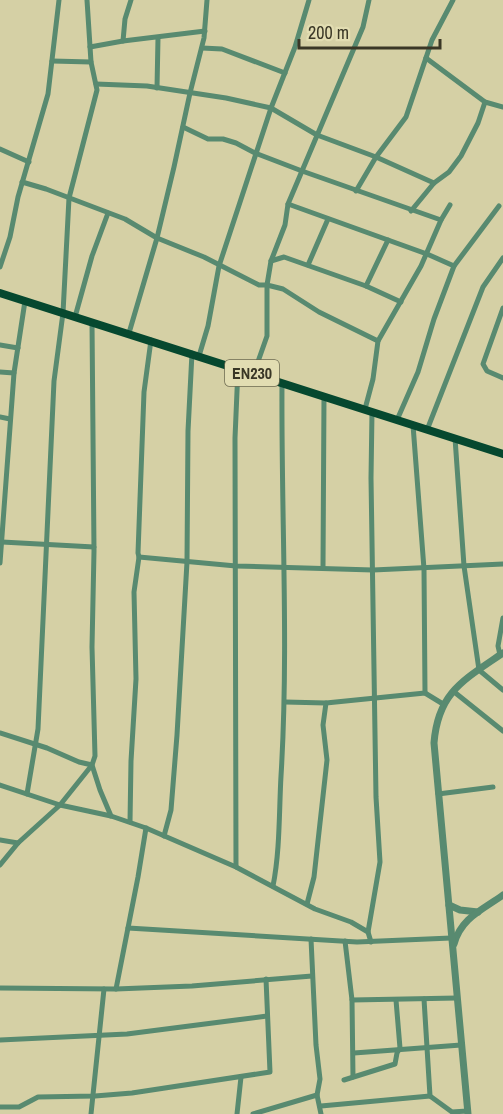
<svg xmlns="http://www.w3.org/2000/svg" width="503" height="1114" viewBox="0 0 503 1114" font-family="'Archivo Narrow',sans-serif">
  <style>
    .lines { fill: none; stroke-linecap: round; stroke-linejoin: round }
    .minor { stroke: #588a70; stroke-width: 5 }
    .tertiary { stroke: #588a70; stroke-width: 7 }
    .primary { stroke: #06482f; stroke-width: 8 }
    .labels { text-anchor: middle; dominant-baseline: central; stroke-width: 6; stroke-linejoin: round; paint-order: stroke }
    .shield { fill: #e2ddb2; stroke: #6c6950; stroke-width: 1.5 }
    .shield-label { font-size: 16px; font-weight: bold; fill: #3a3726 }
  </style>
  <rect width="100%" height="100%" fill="#d5d0a5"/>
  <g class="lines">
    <!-- minor -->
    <g class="minor">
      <path d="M 369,0 L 363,27 L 288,204 L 285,225 L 271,261 L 267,285 L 283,289 L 319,312 L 378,341"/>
      <path d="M 123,41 L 125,19 L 131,0"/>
      <path d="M 90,47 L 123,41 L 205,31"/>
      <path d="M 202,48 L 222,49 L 285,73"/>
      <path d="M 426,58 L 485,102 L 503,107"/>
      <path d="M 52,61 L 91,62"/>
      <path d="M 96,84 L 147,86 L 226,98 L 271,108 L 317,135 L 376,157 L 434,183"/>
      <path d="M 157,88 L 158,38"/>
      <path d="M 183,127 L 208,139 L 223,139 L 236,143 L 255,153 L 302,171 L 441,220 L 421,266 L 378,341 L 373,379 L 365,409"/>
      <path d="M 0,149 L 29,162"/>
      <path d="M 22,182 L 46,189 L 125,219 L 157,238 L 204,257 L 259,285 L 267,285 L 267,336 L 254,373"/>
      <path d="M 356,191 L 376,157 L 406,117 L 432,40 L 453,0"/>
      <path d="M 288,204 L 427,254 L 454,266 L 434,319 L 418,372 L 397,420"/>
      <path d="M 411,211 L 434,183 L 449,172 L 461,156 L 478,123 L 485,102"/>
      <path d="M 441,220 L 450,205"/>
      <path d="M 271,261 L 284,257 L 366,286 L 401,302"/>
      <path d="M 308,265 L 328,219"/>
      <path d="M 454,266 L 499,206"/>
      <path d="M 0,267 L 10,237 L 18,197 L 48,94 L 59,0"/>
      <path d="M 366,286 L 388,240"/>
      <path d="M 503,308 L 483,364 L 487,371 L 503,378"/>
      <path d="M 75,317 L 92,256 L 108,213"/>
      <path d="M 129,333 L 157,238 L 174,167 L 190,93 L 204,38 L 207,0"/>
      <path d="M 0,345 L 18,348"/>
      <path d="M 199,356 L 208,326 L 219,266 L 271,108 L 295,47 L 309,0"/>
      <path d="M 0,372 L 14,373"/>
      <path d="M 0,417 L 10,419"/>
      <path d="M 413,425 L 424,569 L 425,693"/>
      <path d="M 427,430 L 483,287 L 503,258"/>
      <path d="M 455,438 L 464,566 L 479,670 L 503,690"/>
      <path d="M 2,542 L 94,547"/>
      <path d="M 139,557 L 236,566 L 373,570 L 503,564"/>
      <path d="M 0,563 L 14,373 L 25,301"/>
      <path d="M 323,568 L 324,396"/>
      <path d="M 500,655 L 498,646 L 503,618"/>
      <path d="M 453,691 L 503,731"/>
      <path d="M 285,702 L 326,703 L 425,693 L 443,704"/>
      <path d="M 0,733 L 47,748 L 79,762 L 92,765 L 100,790 L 111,816"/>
      <path d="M 0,785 L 60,805 L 111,816 L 146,828 L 236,867 L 315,909 L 351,922 L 368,932 L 371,942"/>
      <path d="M 27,794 L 38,729 L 54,381 L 63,313 L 69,198 L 97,90 L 91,62 L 87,0"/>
      <path d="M 438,794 L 493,787"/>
      <path d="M 130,822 L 131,761 L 136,679 L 134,592 L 139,557 L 138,553 L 144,392 L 151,340"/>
      <path d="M 164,836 L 171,810 L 177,735 L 187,562 L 188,431 L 192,353"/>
      <path d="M 0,840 L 18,843"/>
      <path d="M 0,865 L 18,843 L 60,805 L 92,765 L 95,756 L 92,647 L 94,551 L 92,322"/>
      <path d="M 236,867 L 235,438 L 238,368"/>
      <path d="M 273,886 C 280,851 279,812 281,776 C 289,646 281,514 282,383"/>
      <path d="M 307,904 L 314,877 L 327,760 L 323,725 L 326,703"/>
      <path d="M 128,928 L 357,942 L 451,938"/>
      <path d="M 368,932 L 380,862 L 376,797 L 371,478 L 372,412"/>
      <path d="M 311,939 L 316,1045 L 320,1079 L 317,1095 L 321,1114"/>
      <path d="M 345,941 L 352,1000 L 353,1077"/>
      <path d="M 0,988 L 116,989 L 192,986 L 312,976"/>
      <path d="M 116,989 L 138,877 L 146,828"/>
      <path d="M 424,999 L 430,1096 L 452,1112 L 467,1111"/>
      <path d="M 352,1000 L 457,998"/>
      <path d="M 0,1040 L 127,1034 L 267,1016"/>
      <path d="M 354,1053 L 461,1045"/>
      <path d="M 344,1080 L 395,1064 L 397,1053 L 400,1048 L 396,1000"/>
      <path d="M 321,1106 L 430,1096"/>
      <path d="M 0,1107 L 19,1107 L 38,1097 L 95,1096 L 132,1093 L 270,1072 L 266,979"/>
      <path d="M 91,1114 L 104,989"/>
      <path d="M 237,1114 L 241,1077"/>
      <path d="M 253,1114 L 317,1095"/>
    </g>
    <!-- tertiary -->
    <g class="tertiary">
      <path d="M 449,905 L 460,910 L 478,912"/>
      <path d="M 454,944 C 461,918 482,910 503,895"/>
      <path d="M 468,1114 L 434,743 C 438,692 464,680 503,653"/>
    </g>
    <!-- primary -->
    <path class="primary" d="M 0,293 L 503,454"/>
  </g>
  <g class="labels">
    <!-- shield labels -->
    <rect class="shield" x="225" y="360" width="54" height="26" rx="4.5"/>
    <g class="shield-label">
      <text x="252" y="373">EN230</text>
    </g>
  </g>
  <!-- scale -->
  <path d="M299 39v9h141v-9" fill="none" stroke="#3a3726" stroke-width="3"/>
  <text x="308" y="39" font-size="18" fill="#3a3726" stroke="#e2ddb2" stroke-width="4.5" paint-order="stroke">200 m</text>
</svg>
